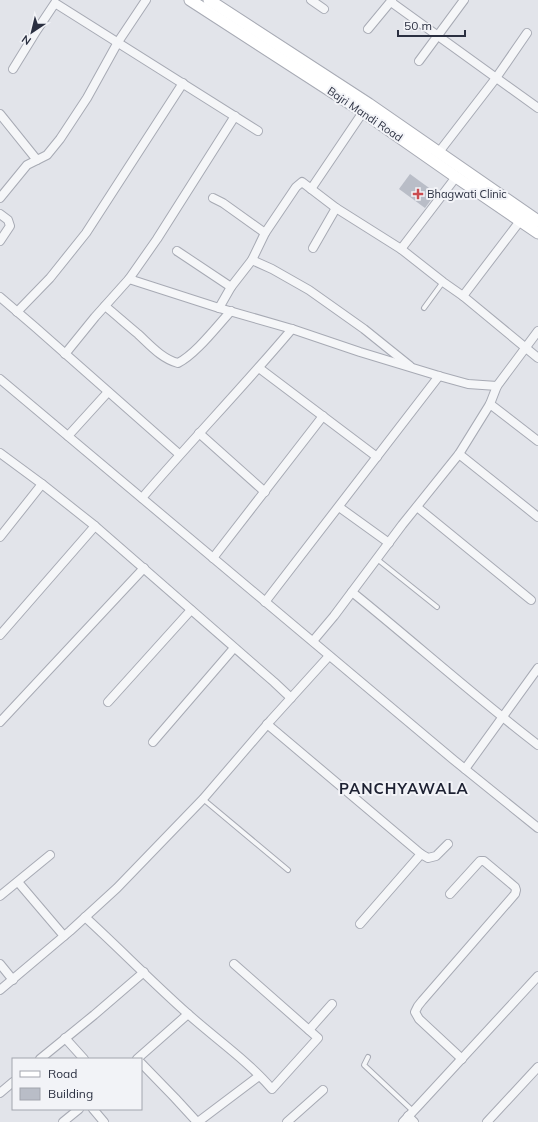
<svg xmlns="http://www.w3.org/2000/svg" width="538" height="1122" viewBox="0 0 538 1122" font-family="Mulish,sans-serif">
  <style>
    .building { fill: #b9bdc7 }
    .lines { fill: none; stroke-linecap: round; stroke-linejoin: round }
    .lane-casing { stroke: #a7aab4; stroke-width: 6 }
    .street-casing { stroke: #a7aab4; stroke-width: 10 }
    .secondary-casing { stroke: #a7aab4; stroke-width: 13 }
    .lane { stroke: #f5f6f8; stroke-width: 4 }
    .street { stroke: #f5f6f8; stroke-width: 8 }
    .secondary { stroke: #fff; stroke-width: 11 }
    .poi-dot { fill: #ca4c50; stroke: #f2f3f7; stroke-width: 1.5 }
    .labels { text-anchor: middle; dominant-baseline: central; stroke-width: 4; stroke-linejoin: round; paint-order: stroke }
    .street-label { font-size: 11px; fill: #2b3041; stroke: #f2f3f7 }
    .poi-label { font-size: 11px; fill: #2b3041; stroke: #f2f3f7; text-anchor: start }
    .district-label { font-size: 15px; font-weight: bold; letter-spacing: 1px; fill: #1d2132; stroke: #f2f3f7 }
  </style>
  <rect width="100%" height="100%" fill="#e2e4ea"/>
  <!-- building -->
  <path class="building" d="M 410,174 L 436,193 L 425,208 L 399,189 Z"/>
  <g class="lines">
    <defs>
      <g id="lane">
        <path d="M 424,308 L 443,282"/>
        <path d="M 377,559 L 437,607"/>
        <path d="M 203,799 L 288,870"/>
        <path d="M 368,1057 L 364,1065 L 413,1111"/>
      </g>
      <g id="street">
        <path d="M 311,0 L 324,9"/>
        <path d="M 391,2 L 538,108"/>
        <path d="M 368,29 L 392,0"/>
        <path d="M 419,61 L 464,0"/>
        <path d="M 13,69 L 37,30 L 55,3 L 258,131"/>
        <path d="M 0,114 L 37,160"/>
        <path d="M 439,152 L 496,78 L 527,33"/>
        <path d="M 311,189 L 363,112"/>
        <path d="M 0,198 L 27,165 L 47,155 L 60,139 L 87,98 L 118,42 L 146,0"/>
        <path d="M 213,198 L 223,203 L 265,233"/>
        <path d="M 0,214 L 8,220 L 10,226 L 0,241"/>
        <path d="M 313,248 L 336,208"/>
        <path d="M 401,249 L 456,177"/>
        <path d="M 177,251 L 231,287"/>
        <path d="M 252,260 L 272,269 L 309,290 L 364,329 L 410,366"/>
        <path d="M 129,279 L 219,308 L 292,329 L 360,352 L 439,376 L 468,384 L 497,386"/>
        <path d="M 463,296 L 520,221"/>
        <path d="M 0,297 L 35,327 L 179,454"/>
        <path d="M 105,306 C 116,315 127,325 138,334 C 150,345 162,359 178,363 C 196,354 217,326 231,311"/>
        <path d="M 219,308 L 231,287 L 252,260 L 265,233 L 296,187 L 302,182 L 336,208 L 401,249 L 443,282 L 463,296 L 538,358"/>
        <path d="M 17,312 L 50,278 L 86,233 L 183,83"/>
        <path d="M 65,354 L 95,317 L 129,279 L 157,239 L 235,116"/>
        <path d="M 259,368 L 377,457"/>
        <path d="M 0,379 L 455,761 L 538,828"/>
        <path d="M 490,404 L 538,441"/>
        <path d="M 199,433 L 265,492"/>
        <path d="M 68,436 L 108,392"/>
        <path d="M 0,453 L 42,484 L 95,526 L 274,682 L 291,698"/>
        <path d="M 459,454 L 538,517"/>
        <path d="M 142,498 C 191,441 243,387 292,329"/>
        <path d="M 339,507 L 389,543"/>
        <path d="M 417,507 L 531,600"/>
        <path d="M 0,537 L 42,484"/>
        <path d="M 213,558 L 323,416"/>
        <path d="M 352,592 C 414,642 474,696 538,745"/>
        <path d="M 265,602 L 439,376"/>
        <path d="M 0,635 L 95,526"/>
        <path d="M 313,641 L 334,616 L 402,525 L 459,454 L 490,404 L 497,386 L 538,331"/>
        <path d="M 108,702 L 191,610"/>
        <path d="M 0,722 L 144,568"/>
        <path d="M 267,724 L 421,854 L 428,858 L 436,856 L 448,844"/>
        <path d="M 153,742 L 234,648"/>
        <path d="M 465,769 L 538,668"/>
        <path d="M 18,882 L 64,936"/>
        <path d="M 450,894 L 480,861 L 484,861 L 515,887 L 516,890 L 515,894 L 422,1001 L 418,1006 L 415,1012 L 419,1019 L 462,1059"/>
        <path d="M 0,896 L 50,855"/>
        <path d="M 85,917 C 120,949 153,983 188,1014 C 216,1039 248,1061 272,1089 L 318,1038 L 234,964"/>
        <path d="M 360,924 L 421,854"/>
        <path d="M 0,964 L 13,980"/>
        <path d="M 0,990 L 70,931 L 117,888 L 203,799 L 271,720 L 329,656"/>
        <path d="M 309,1030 L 332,1004"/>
        <path d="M 65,1038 L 84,1059"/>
        <path d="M 40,1059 L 94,1015 L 144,972"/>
        <path d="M 137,1059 L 188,1014"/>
        <path d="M 141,1063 L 175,1098 L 197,1122"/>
        <path d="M 0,1093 L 13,1082"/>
        <path d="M 93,1109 L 104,1122"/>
        <path d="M 408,1116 L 414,1122"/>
        <path d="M 63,1122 L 79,1109"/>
        <path d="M 198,1122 L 259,1076"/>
        <path d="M 287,1122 L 323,1090"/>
        <path d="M 403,1122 L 419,1105 L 538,976"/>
        <path d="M 487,1122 L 538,1067"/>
      </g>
      <g id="secondary">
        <path d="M 190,0 L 363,112 L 456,177 L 538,233"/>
        <path d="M 209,0 L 369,104 L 538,221"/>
      </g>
    </defs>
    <!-- lane casing -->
    <use href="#lane" class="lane-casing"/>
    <!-- street casing -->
    <use href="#street" class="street-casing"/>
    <!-- secondary casing -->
    <use href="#secondary" class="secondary-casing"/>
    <!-- lane -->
    <use href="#lane" class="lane"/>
    <!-- street -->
    <use href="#street" class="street"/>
    <!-- secondary -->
    <use href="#secondary" class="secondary"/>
  </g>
  <!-- markers -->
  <path class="poi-dot" d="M416 188h4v4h4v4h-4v4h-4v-4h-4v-4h4z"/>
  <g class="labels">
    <!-- street labels -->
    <g class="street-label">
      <text transform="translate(365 114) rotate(34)">Bajri Mandi Road</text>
    </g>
    <!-- poi labels -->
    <g class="poi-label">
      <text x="427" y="194">Bhagwati Clinic</text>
    </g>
    <!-- district labels -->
    <g class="district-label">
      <text x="404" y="788">PANCHYAWALA</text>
    </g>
  </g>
  <!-- legend -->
  <rect x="12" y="1058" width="130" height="52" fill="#f2f3f7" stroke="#a2a5ae"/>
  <rect x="20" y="1071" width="20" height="6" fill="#ffffff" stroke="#a2a5ae"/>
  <text x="48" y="1078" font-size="12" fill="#2b3041">Road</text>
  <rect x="20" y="1088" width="20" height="12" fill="#b9bdc7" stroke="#a2a5ae"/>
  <text x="48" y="1098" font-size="12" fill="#2b3041">Building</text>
  <!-- north arrow -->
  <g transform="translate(32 32) rotate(215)" stroke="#f2f3f7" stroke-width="3" paint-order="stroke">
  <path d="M0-3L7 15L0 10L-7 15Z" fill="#2b3041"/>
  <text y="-6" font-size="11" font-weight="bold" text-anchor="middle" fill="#2b3041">N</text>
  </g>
  <!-- scale -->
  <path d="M398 30v6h67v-6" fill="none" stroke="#2b3041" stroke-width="2"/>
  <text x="404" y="30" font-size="12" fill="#2b3041" stroke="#f2f3f7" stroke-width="3" paint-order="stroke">50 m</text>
</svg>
